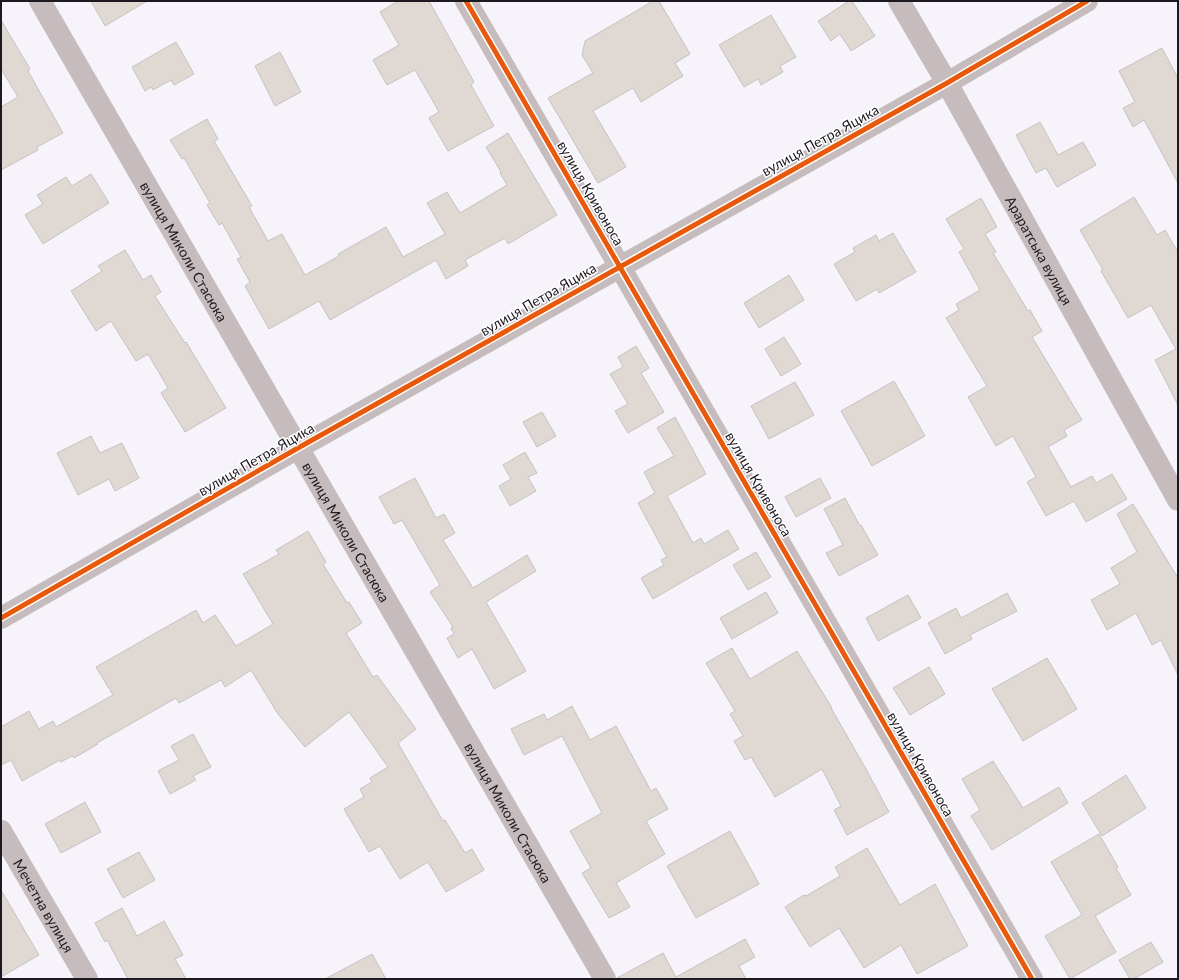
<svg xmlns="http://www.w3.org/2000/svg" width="1179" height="980" viewBox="0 0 1179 980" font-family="Lato,sans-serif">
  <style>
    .building { fill: #e0d8d2; stroke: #c6c2c1 }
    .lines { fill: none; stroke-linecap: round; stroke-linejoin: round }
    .minor { stroke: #c6bcbe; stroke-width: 22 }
    .cycleway-casing { stroke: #fff; stroke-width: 8 }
    .cycleway { stroke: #e8590c; stroke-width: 5 }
    .labels { text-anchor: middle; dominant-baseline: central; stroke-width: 3; stroke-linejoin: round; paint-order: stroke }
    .street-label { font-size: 14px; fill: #1e1921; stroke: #fff }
  </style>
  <rect width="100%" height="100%" fill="#f7f3fa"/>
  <!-- building -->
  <g class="building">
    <path d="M 91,1 L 147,1 L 105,26 Z"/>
    <path d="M 398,1 L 429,1 L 474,82 L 471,85 L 494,126 L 448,151 L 429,118 L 439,112 L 415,70 L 387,85 L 373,60 L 399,45 L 380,12 Z"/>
    <path d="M 653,1 L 659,1 L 690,54 L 675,63 L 683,76 L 641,102 L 633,88 L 593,111 L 626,167 L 598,183 L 548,98 L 593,73 L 582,55 L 585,41 Z"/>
    <path d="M 849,1 L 852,1 L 875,36 L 851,51 L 840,34 L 831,41 L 818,21 Z"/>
    <path d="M 771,15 L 796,57 L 780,66 L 783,72 L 761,85 L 758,79 L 744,87 L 719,45 Z"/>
    <path d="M 1,20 L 30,69 L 28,71 L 63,133 L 37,147 L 38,150 L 1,170 L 1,107 L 18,97 L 1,69 Z"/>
    <path d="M 176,42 L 194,74 L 174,85 L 171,80 L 153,90 L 151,87 L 145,91 L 132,67 Z"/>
    <path d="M 1162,48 L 1178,78 L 1178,183 L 1144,120 L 1133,127 L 1123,108 L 1135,102 L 1119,71 Z"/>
    <path d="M 280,52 L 301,92 L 275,106 L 255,66 Z"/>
    <path d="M 207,119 L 218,139 L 214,141 L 252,206 L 249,207 L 268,241 L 282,234 L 305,275 L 339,256 L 338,254 L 386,227 L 403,257 L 445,234 L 427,203 L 447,192 L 460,213 L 507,185 L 500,173 L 501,172 L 486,147 L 508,133 L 557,215 L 508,244 L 505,238 L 465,260 L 468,266 L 446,279 L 436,260 L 330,320 L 319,301 L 269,329 L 245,286 L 250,282 L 237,259 L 241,257 L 222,223 L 219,225 L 207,205 L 210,203 L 184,158 L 182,159 L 170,140 Z"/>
    <path d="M 1040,122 L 1058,155 L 1083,142 L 1096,165 L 1057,187 L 1046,168 L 1036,173 L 1016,135 Z"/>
    <path d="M 91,174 L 109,203 L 43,244 L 25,215 L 43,204 L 37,195 L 66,177 L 72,186 Z"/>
    <path d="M 1134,197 L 1157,235 L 1165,230 L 1178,252 L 1178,405 L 1155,360 L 1176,349 L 1151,305 L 1128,318 L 1101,271 L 1103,270 L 1080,230 Z"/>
    <path d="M 981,198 L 997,227 L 985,234 L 996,252 L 993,253 L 1028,311 L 1030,310 L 1042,331 L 1032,337 L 1082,420 L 1064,430 L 1067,436 L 1048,447 L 1071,487 L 1092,476 L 1096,483 L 1112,474 L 1127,499 L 1086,522 L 1074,501 L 1046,516 L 1027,482 L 1036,477 L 1013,436 L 996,446 L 968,397 L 987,386 L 946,318 L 959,310 L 956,304 L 980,290 L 959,252 L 964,249 L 946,219 Z"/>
    <path d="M 893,233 L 916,272 L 879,293 L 877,289 L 856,301 L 834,264 L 855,252 L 853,248 L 876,235 L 879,241 Z"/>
    <path d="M 125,250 L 143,280 L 151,275 L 161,292 L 155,296 L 185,343 L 186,342 L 226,408 L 185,432 L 161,393 L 168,388 L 148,354 L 136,361 L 111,321 L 96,331 L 71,291 L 102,271 L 98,266 Z"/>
    <path d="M 789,275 L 804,300 L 759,328 L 744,303 Z"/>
    <path d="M 784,337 L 801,364 L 781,376 L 765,349 Z"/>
    <path d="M 636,346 L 649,368 L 641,373 L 664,412 L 628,433 L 615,411 L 628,404 L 610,374 L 623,367 L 618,357 Z"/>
    <path d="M 894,381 L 925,436 L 872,466 L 841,411 Z"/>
    <path d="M 795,382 L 814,415 L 769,439 L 751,406 Z"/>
    <path d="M 542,412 L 556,436 L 537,447 L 523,422 Z"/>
    <path d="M 675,417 L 706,474 L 667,496 L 693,543 L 701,538 L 704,544 L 728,530 L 739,549 L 653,599 L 641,578 L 664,565 L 661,560 L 667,557 L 638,503 L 655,493 L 644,472 L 674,456 L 657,428 Z"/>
    <path d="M 91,436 L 100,453 L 122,443 L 139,478 L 115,491 L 109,479 L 78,495 L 57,453 Z"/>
    <path d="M 525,452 L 537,473 L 528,477 L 536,491 L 510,506 L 499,486 L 511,479 L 503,465 Z"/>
    <path d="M 415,478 L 436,518 L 444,514 L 455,533 L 443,540 L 473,588 L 527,555 L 536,571 L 486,602 L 526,671 L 494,689 L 472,649 L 458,658 L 447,638 L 454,634 L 451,628 L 453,627 L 430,592 L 440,585 L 402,520 L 394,524 L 379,497 Z"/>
    <path d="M 820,478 L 831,498 L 796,517 L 785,497 Z"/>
    <path d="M 845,498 L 860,526 L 861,525 L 878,555 L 839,576 L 826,553 L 843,545 L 824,509 Z"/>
    <path d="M 1133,504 L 1178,578 L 1178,675 L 1161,640 L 1152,645 L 1136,613 L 1107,630 L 1091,600 L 1120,584 L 1111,568 L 1137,552 L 1117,514 Z"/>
    <path d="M 308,531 L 326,562 L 323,564 L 347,603 L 349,602 L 362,623 L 346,633 L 373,677 L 377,675 L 416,729 L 398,743 L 443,821 L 445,820 L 465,853 L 472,849 L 484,870 L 446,892 L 428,862 L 400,879 L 380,846 L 369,852 L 344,809 L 364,797 L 360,789 L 372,782 L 370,778 L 388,767 L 349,712 L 305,747 L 278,714 L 251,670 L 225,687 L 221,680 L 179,703 L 176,698 L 97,743 L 98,744 L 74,758 L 72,756 L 61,762 L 60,760 L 22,781 L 11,760 L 1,765 L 1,727 L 29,711 L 39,729 L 53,721 L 56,727 L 113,695 L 96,667 L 196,610 L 203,623 L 215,615 L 236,646 L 273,624 L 243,574 L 279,554 L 276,550 Z"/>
    <path d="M 756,552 L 771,577 L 748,590 L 733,565 Z"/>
    <path d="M 766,592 L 778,613 L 732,639 L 720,618 Z"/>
    <path d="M 1007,593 L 1017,611 L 970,635 L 972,639 L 945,654 L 928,623 L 956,608 L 961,618 Z"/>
    <path d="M 908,595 L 921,618 L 878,641 L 866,618 Z"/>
    <path d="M 732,648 L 750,679 L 797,651 L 832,708 L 831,708 L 866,769 L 889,812 L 847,835 L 834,810 L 841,806 L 822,769 L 775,797 L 751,757 L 745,760 L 734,741 L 743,736 L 730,714 L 735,711 L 706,663 Z"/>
    <path d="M 1047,658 L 1077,709 L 1023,741 L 992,689 Z"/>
    <path d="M 929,667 L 945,694 L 910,715 L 893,688 Z"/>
    <path d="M 572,706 L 590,740 L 616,726 L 651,791 L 656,788 L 668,809 L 646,821 L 665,854 L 616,883 L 630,907 L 609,918 L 582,873 L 591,868 L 570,831 L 602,813 L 562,736 L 524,755 L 511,729 L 544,714 L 547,720 Z"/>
    <path d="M 193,734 L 211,767 L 193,776 L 196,780 L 170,794 L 158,771 L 179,760 L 171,746 Z"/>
    <path d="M 993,761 L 1023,808 L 1059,787 L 1068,803 L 992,850 L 971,816 L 980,810 L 962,779 Z"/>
    <path d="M 1126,775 L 1146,808 L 1102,836 L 1082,803 Z"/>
    <path d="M 85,802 L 101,832 L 61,853 L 45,824 Z"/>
    <path d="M 730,831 L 759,884 L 696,918 L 667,866 Z"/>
    <path d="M 1099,834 L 1118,867 L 1116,868 L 1131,895 L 1095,916 L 1116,952 L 1070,979 L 1045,936 L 1082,915 L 1051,862 Z"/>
    <path d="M 867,848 L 900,905 L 935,884 L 968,946 L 917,974 L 901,945 L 864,968 L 839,928 L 810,947 L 785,907 L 804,895 L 806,896 L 840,876 L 835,867 Z"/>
    <path d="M 139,852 L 155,880 L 123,898 L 107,869 Z"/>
    <path d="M 1,890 L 39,955 L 1,977 Z"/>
    <path d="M 122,908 L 137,936 L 164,921 L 183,955 L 175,959 L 186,979 L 128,979 L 107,940 L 105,942 L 95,923 Z"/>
    <path d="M 745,939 L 755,957 L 739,966 L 746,979 L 617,979 L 617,978 L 663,953 L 676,977 Z"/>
    <path d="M 1151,942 L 1163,962 L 1134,979 L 1130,979 L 1119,960 Z"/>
    <path d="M 372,954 L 386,979 L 325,979 Z"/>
  </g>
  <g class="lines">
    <!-- minor -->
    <g class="minor">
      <path id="s1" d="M 40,1 L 605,979"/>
      <path d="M 466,1 L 1032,979"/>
      <path id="s2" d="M 899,1 L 947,83 L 1178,500"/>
      <path d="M 1,618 L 298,448 L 947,83 L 1087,1"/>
      <path id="s3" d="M 1,831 L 87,979"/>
    </g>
    <defs>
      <g id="cycleway">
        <path d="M 466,1 L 1032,979"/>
        <path d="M 1,618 L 298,448 L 947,83 L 1087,1"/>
      </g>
    </defs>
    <!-- cycleway casing -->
    <use href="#cycleway" class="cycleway-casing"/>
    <!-- cycleway -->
    <use href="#cycleway" class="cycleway"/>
  </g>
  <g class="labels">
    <!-- street labels -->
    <g class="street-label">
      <text transform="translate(820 140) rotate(-29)">вулиця Петра Яцика</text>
      <text transform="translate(591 193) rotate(60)">вулиця Кривоноса</text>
      <text stroke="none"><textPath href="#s2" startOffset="286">Араратська вулиця</textPath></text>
      <text stroke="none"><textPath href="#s1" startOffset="289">вулиця Миколи Стасюка</textPath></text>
      <text transform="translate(538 299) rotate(-30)">вулиця Петра Яцика</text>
      <text transform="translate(256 459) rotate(-30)">вулиця Петра Яцика</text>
      <text transform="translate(759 484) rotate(60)">вулиця Кривоноса</text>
      <text stroke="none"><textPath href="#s1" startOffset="613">вулиця Миколи Стасюка</textPath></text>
      <text transform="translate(921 764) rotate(60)">вулиця Кривоноса</text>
      <text stroke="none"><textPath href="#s1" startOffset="937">вулиця Миколи Стасюка</textPath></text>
      <text stroke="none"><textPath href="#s3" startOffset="86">Мечетна вулиця</textPath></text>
    </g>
  </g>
  <!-- border -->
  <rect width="1179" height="980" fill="none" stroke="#1e1921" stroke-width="4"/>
</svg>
